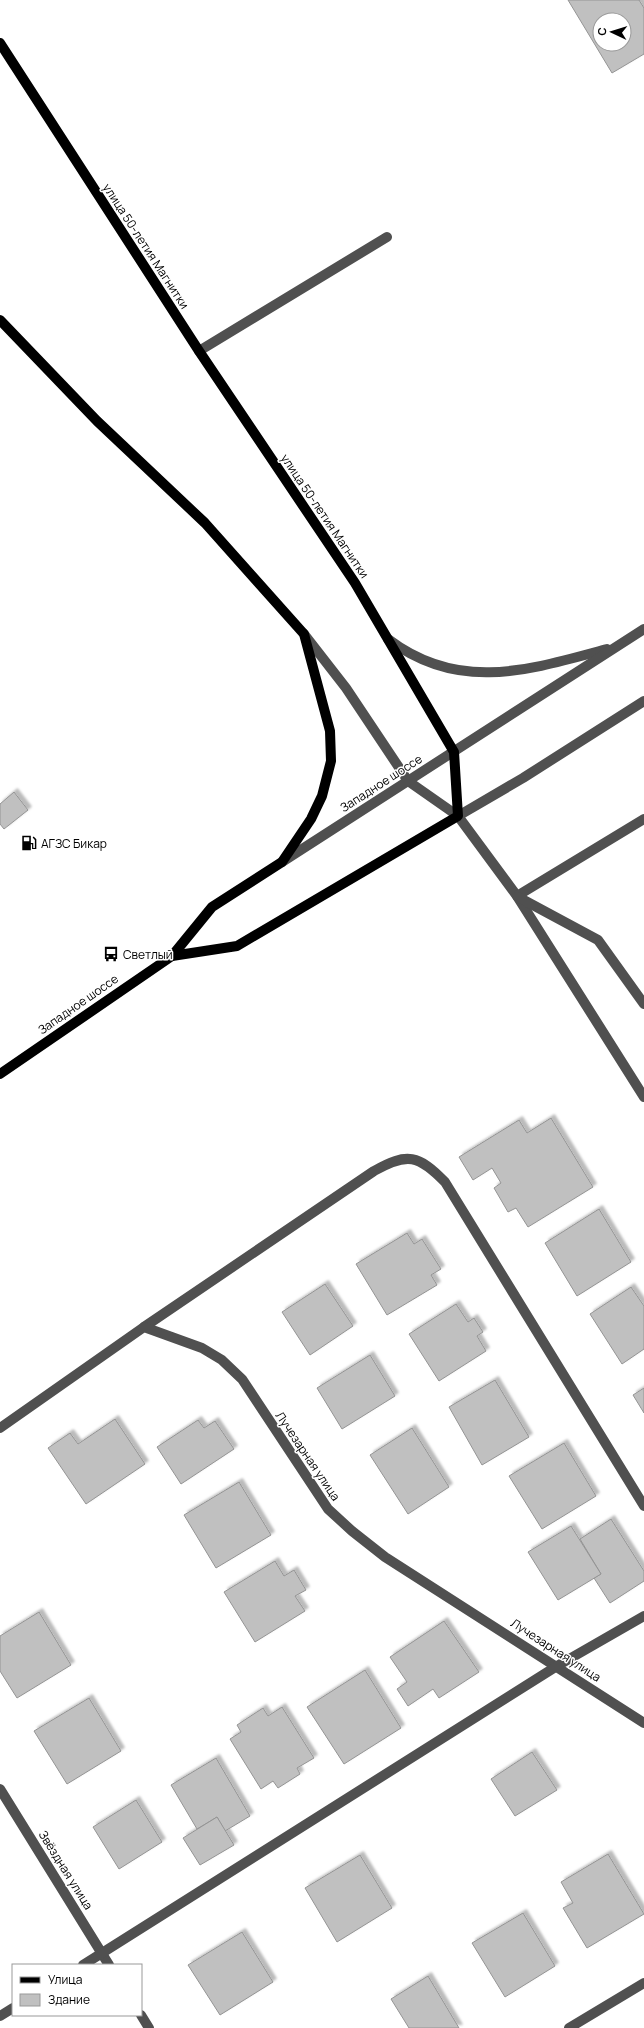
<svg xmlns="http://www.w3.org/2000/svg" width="644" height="2028" viewBox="0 0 644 2028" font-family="Manrope,sans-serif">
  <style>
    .building { fill: #c0c0c0; stroke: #949494; fill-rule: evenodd; filter: url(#shadow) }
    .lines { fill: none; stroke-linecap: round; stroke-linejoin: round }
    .minor { stroke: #505050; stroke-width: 10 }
    .major { stroke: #000; stroke-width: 10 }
    .labels { text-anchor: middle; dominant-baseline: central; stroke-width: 3; stroke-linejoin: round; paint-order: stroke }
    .street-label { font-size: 12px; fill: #000; stroke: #fff }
    .poi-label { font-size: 12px; fill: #000; stroke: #fff; text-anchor: start }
  </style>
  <defs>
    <filter id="shadow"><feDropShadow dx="3.5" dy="-3.5" stdDeviation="1" flood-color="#0004"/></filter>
  </defs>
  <rect width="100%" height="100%" fill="#fff"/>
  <!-- building -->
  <g class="building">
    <path d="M 568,0 L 639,0 L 644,8 L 644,54 L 612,73 ZM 600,20 L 624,20 L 624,44 L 600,44 Z"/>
    <path d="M 14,792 L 28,810 L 4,829 L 0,824 L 0,804 Z"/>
    <path d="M 551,1118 L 593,1187 L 528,1227 L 516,1208 L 508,1212 L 494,1188 L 501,1183 L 492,1168 L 473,1180 L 459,1157 L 519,1120 L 527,1133 Z"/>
    <path d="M 599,1209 L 631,1262 L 577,1296 L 545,1243 Z"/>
    <path d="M 407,1233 L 414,1244 L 422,1239 L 441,1269 L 431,1275 L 437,1285 L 387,1315 L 356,1264 Z"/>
    <path d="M 325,1284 L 353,1326 L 310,1355 L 282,1312 Z"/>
    <path d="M 631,1287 L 644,1306 L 644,1349 L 622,1364 L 590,1314 Z"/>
    <path d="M 456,1304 L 468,1322 L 474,1318 L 483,1332 L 477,1336 L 486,1351 L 439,1381 L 409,1334 Z"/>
    <path d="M 370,1355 L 395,1396 L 342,1429 L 317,1388 Z"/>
    <path d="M 495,1380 L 529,1437 L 482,1465 L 449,1407 Z"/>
    <path d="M 644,1388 L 644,1413 L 633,1395 Z"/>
    <path d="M 115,1419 L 145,1464 L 86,1504 L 48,1448 L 70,1433 L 78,1444 Z"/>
    <path d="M 198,1420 L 204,1428 L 215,1421 L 234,1449 L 181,1484 L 157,1447 Z"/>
    <path d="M 412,1428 L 449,1487 L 408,1514 L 370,1455 Z"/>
    <path d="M 564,1443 L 596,1496 L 542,1529 L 509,1476 Z"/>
    <path d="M 239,1482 L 271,1535 L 216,1568 L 184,1515 Z"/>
    <path d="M 611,1519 L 644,1571 L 644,1581 L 610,1603 L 594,1578 L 601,1574 L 580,1539 Z"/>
    <path d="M 571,1526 L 601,1574 L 558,1600 L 528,1552 Z"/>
    <path d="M 275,1561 L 284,1576 L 294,1570 L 306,1590 L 295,1596 L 305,1611 L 255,1642 L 224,1592 Z"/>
    <path d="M 39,1612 L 71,1665 L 17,1698 L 0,1671 L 0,1636 Z"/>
    <path d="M 444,1621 L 479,1672 L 439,1698 L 433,1689 L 408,1706 L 397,1689 L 407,1682 L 390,1657 Z"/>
    <path d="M 365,1670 L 401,1728 L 344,1764 L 307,1707 Z"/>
    <path d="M 89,1698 L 121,1751 L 67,1784 L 34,1731 Z"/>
    <path d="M 282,1707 L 314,1758 L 297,1768 L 300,1774 L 278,1788 L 273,1781 L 261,1789 L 230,1739 L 241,1732 L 237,1725 L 263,1708 L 268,1716 Z"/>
    <path d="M 532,1752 L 557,1790 L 515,1816 L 491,1779 Z"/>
    <path d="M 216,1758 L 250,1816 L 225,1831 L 217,1817 L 197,1829 L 171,1785 Z"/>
    <path d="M 136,1800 L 162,1842 L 119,1869 L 93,1827 Z"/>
    <path d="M 217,1817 L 234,1845 L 200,1865 L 183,1838 Z"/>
    <path d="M 608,1854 L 644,1914 L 587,1948 L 563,1908 L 573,1903 L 561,1882 Z"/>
    <path d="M 360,1855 L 392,1908 L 337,1942 L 305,1888 Z"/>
    <path d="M 523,1913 L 555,1966 L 505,1997 L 472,1943 Z"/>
    <path d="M 242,1932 L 273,1982 L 220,2015 L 188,1965 Z"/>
    <path d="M 428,1976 L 459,2028 L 409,2028 L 391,1999 Z"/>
  </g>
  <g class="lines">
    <!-- minor -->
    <g class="minor">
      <path d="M 199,351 L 387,237"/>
      <path d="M 304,634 L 346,688 L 408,781 L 458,816 L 517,896 L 644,1097"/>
      <path d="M 388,639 C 459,693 529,670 607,649"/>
      <path d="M 458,816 L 523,778 L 644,701"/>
      <path d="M 282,862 L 644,629"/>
      <path d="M 517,896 L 644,819"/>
      <path d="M 518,897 L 598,940 L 644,1004"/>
      <path d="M 144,1327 L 374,1171 C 407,1152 419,1155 445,1182 L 644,1506"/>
      <path d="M 0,1428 L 144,1327 L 202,1348 L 222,1360 L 242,1379 L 328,1509 L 352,1531 L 385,1557 L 644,1723"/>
      <path d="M 0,1789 L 109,1965"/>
      <path d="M 83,1965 L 557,1666 L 644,1616"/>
      <path d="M 141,2015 L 149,2028"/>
      <path d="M 0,2016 L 13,2008"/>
      <path d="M 569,2028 L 644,1983"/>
    </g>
    <!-- major -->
    <g class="major">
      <path d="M 0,43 L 199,351 L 355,583 L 454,752 L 458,816 L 237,946 L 172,956"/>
      <path d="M 0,320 L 97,421 L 205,523 L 304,634 L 330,731 L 331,761 L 322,796 L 311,819 L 282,862 L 212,907 L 172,956 L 0,1074"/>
    </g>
  </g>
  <!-- icons -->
  <defs>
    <symbol id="fuel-bare" viewBox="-9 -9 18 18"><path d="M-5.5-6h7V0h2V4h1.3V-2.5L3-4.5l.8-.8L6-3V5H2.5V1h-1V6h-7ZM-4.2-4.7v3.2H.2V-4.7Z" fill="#000" stroke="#fff" stroke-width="2.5" paint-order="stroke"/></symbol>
    <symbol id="bus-bare" viewBox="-9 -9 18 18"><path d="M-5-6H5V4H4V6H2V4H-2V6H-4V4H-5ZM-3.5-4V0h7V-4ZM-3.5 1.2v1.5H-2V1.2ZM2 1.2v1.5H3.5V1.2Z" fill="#000" stroke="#fff" stroke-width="2.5" paint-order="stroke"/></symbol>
  </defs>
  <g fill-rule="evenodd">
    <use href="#fuel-bare" x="18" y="832" width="22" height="22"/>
    <use href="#bus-bare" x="100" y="943" width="22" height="22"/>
  </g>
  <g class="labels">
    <!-- street labels -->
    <g class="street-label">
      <text transform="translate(146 246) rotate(57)">улица 50-летия Магнитки</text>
      <text transform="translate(325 516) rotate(56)">улица 50-летия Магнитки</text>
      <text transform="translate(381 783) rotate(-33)">Западное шоссе</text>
      <text transform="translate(78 1004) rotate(-35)">Западное шоссе</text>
      <text transform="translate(308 1456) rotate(56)">Лучезарная улица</text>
      <text transform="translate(556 1650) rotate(33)">Лучезарная улица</text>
      <text transform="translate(66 1870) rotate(58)">Звёздная улица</text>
    </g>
    <!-- poi labels -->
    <g class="poi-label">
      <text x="41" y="843">АГЗС Бикар</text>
      <text x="123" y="954">Светлый</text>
    </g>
  </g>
  <!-- legend -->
  <rect x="12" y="1964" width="130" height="52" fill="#ffffff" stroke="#999999"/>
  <rect x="20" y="1977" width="20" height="6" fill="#000000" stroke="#999999"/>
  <text x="48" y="1984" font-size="12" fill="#000000">Улица</text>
  <rect x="20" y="1994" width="20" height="12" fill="#c0c0c0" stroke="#999999"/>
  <text x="48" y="2004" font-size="12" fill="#000000">Здание</text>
  <!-- north arrow -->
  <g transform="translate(612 32) rotate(274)"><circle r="19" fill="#ffffff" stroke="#999999"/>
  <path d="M0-3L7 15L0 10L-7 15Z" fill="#000000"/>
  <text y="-6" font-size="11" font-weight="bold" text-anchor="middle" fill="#000000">С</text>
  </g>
</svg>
